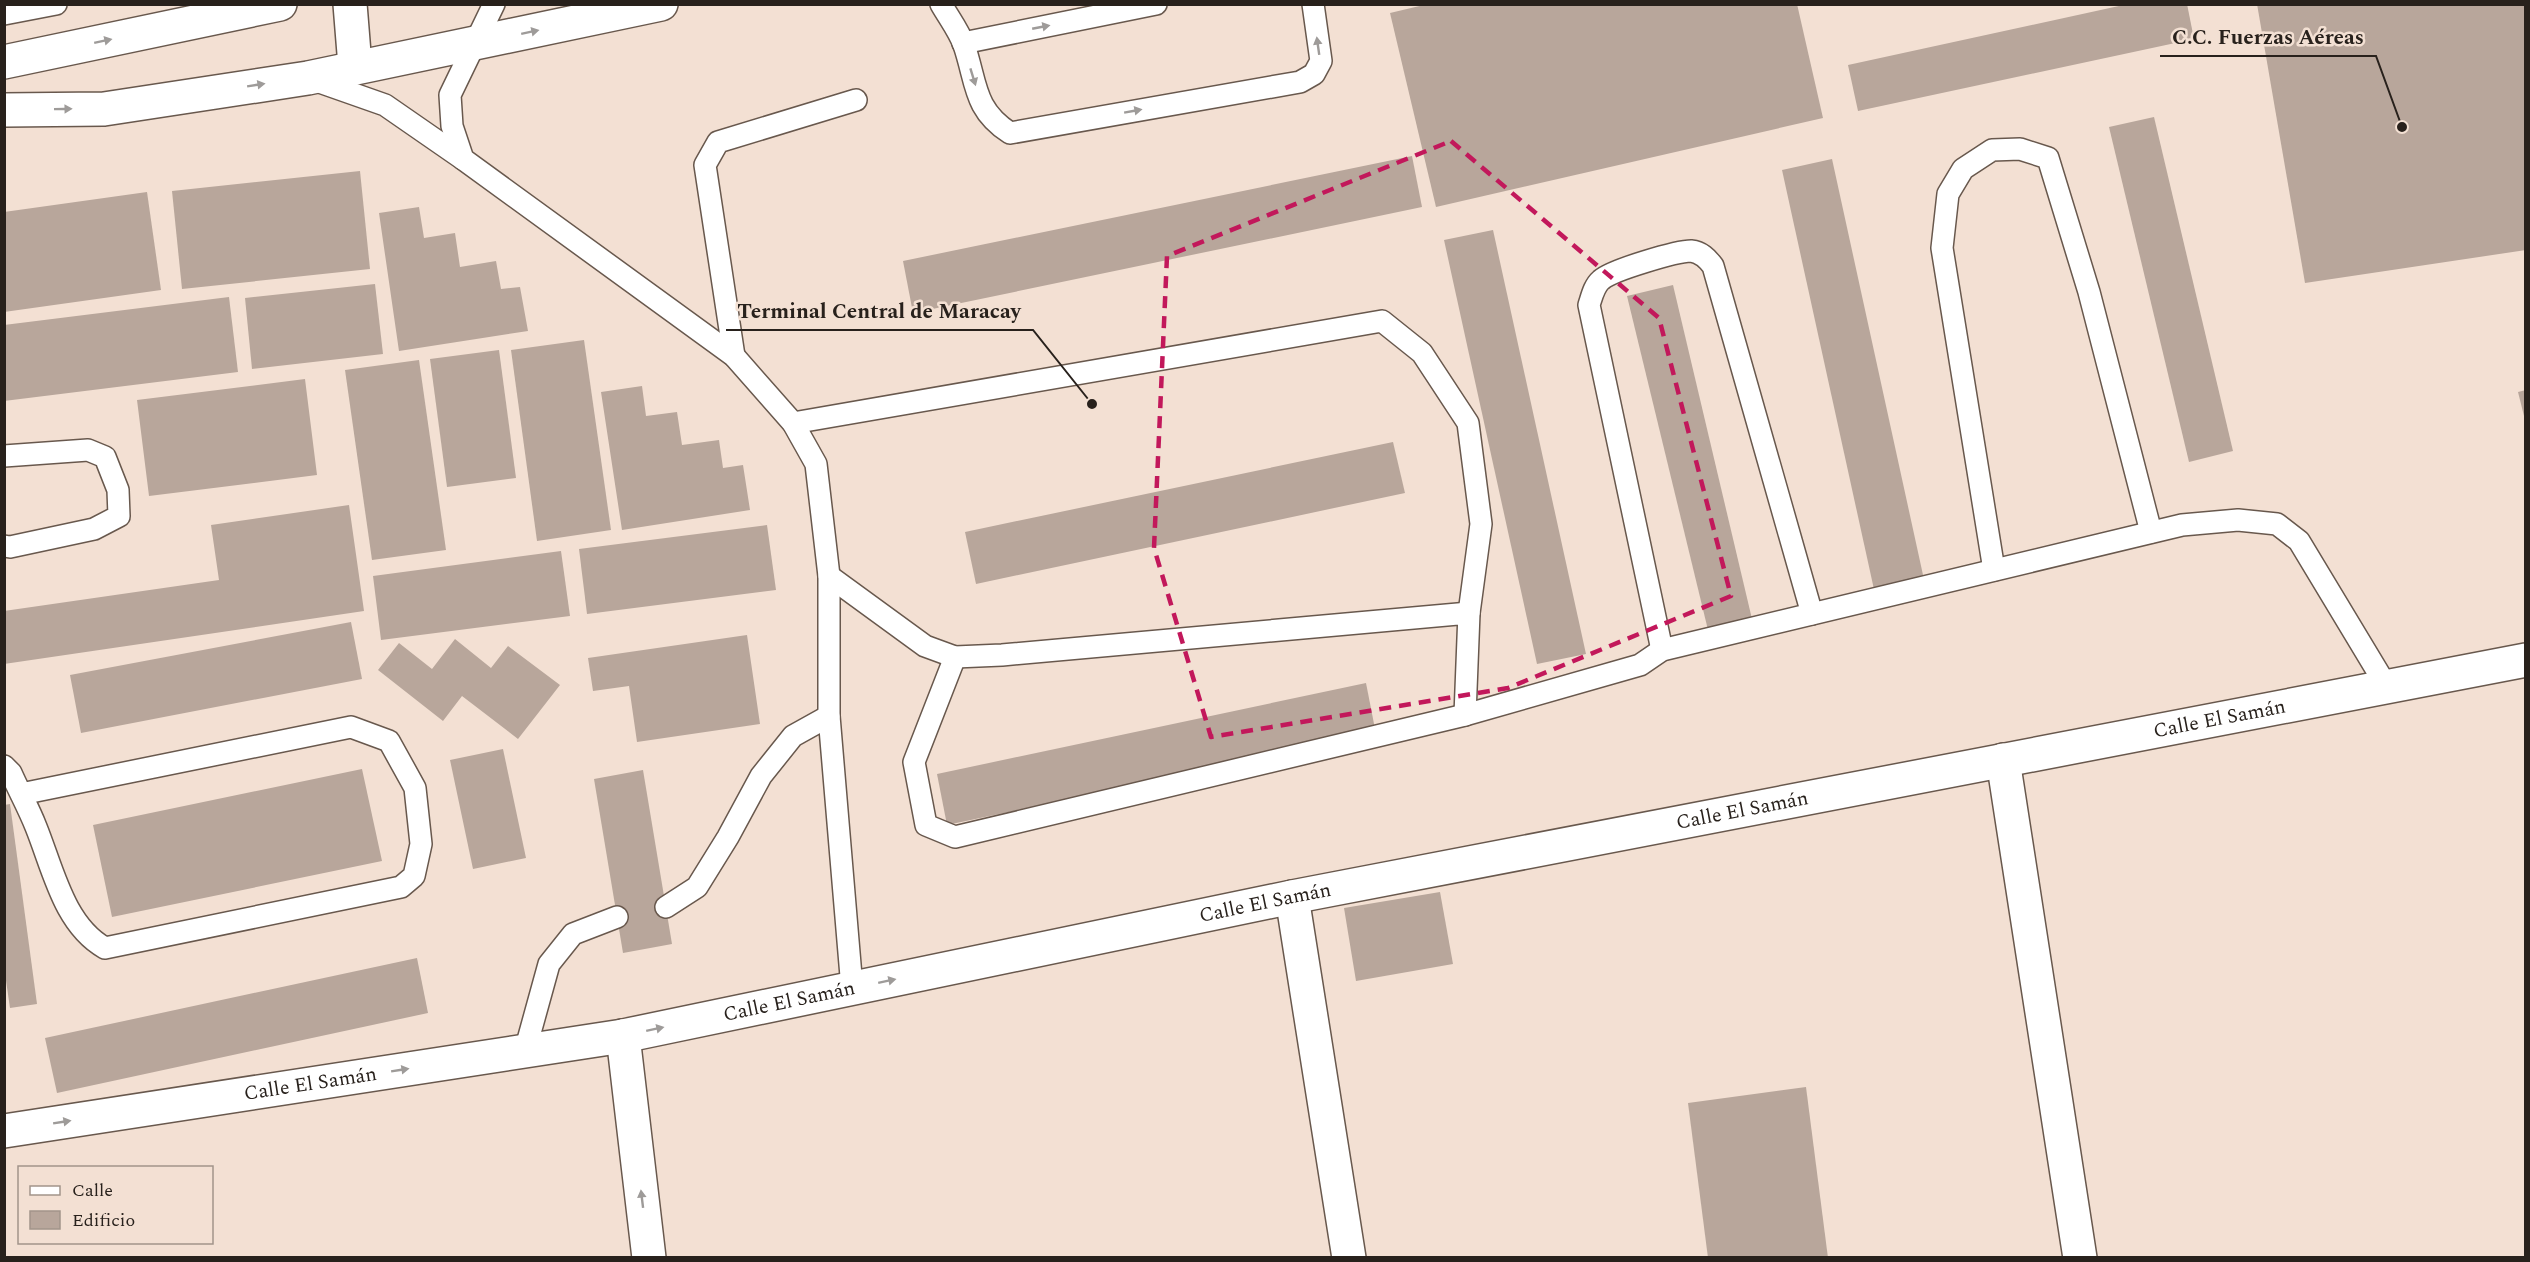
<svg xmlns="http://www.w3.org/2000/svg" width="2530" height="1262" viewBox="0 0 2530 1262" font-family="Spectral,serif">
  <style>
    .building { fill: #b8a69b }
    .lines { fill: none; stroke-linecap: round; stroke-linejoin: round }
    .service-casing { stroke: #68584d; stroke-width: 24 }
    .minor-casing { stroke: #68584d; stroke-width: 36 }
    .tertiary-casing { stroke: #68584d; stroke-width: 36 }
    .service { stroke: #fff; stroke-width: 21 }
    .minor { stroke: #fff; stroke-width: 33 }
    .tertiary { stroke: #fff; stroke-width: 33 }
    .oneway { fill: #9e9b99 }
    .marked { fill: none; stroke: #c2185b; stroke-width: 4.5; stroke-dasharray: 12 8; stroke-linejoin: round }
    .labels { text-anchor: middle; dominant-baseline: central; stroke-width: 5; stroke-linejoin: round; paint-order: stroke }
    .street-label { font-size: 20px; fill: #28211c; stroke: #f3e0d3 }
    .leader { fill: none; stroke: #28211c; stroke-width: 2 }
    .callout-dot { fill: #28211c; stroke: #f3e0d3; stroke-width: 2 }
    .callout-label { font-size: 21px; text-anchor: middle; font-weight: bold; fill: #28211c; stroke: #f3e0d3; stroke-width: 5; stroke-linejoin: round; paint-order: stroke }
  </style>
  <rect width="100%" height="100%" fill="#f3e0d3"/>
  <!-- building -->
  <g class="building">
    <path d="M 1428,4 L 1797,4 L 1823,118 L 1436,207 L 1390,13 Z"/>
    <path d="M 2128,4 L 2187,4 L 2194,39 L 1858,111 L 1848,65 Z"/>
    <path d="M 2257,4 L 2526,4 L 2526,250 L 2305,283 Z"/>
    <path d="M 2154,117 L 2233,451 L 2189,462 L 2109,127 Z"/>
    <path d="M 1412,156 L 1422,207 L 913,313 L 903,261 Z"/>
    <path d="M 1832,159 L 1925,584 L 1875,594 L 1782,170 Z"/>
    <path d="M 360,171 L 370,269 L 182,289 L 172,191 Z"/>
    <path d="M 147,192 L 161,290 L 4,312 L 4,212 Z"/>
    <path d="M 419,207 L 424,238 L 455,233 L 460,267 L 496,261 L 501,289 L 520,287 L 528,331 L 399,351 L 379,213 Z"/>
    <path d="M 1493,230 L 1586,654 L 1537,664 L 1444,240 Z"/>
    <path d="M 375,284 L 383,354 L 252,369 L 245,298 Z"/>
    <path d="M 1673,285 L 1752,619 L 1708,630 L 1627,296 Z"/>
    <path d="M 229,297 L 238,372 L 4,401 L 4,325 Z"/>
    <path d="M 584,340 L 611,530 L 537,541 L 511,350 Z"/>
    <path d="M 499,350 L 516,478 L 447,487 L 430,359 Z"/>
    <path d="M 419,360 L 446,550 L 372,560 L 345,370 Z"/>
    <path d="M 305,379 L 317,475 L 149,496 L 137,400 Z"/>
    <path d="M 642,386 L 646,416 L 677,412 L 682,445 L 719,440 L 723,468 L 743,465 L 750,510 L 622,530 L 601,392 Z"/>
    <path d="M 2526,390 L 2526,420 L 2525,420 L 2518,392 Z"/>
    <path d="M 1393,442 L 1405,493 L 976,584 L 965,532 Z"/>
    <path d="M 349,505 L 364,611 L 4,664 L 4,611 L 219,580 L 211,525 Z"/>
    <path d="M 767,525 L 776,590 L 587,614 L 579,549 Z"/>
    <path d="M 561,551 L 570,616 L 381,640 L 373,576 Z"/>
    <path d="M 351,622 L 362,679 L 81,733 L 70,675 Z"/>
    <path d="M 747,635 L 760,724 L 637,742 L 629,686 L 593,691 L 588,658 Z"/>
    <path d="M 455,639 L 491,668 L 508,646 L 560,685 L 518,739 L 462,696 L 443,721 L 378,670 L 399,643 L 432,669 Z"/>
    <path d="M 1366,683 L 1376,734 L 947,825 L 937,774 Z"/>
    <path d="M 503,749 L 526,858 L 473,869 L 450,760 Z"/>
    <path d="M 362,769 L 382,861 L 112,917 L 93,825 Z"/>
    <path d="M 643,770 L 672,944 L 623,953 L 594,779 Z"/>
    <path d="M 10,804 L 37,1004 L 10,1008 L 4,967 L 4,805 Z"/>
    <path d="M 1440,892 L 1453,964 L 1356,981 L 1344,908 Z"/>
    <path d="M 417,958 L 428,1013 L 57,1093 L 45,1038 Z"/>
    <path d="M 1806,1087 L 1828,1258 L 1708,1258 L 1688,1103 Z"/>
  </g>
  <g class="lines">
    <defs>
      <g id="service">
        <path d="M 494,4 L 450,95 L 452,126 L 463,159 L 734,356 L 793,423 L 816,464 L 829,576 L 829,716 L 852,988"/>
        <path d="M 941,4 C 949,18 959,31 964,45 C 977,83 973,109 1010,133 L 1300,82 L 1314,74 L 1321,61 L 1313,4"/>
        <path d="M 4,14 L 56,4"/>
        <path d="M 963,43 L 1156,4"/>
        <path d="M 311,79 L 385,105 L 463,159"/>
        <path d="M 734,356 L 705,165 L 718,142 L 856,100"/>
        <path d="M 793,423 L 1382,321 L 1422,353 L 1468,423 L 1481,524 L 1469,613"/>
        <path d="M 4,456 L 88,450 L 105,457 L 118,490 L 119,516 L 94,529 L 10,547 L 4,546"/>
        <path d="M 1994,570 L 1942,248 L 1948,194 L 1963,169 L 1992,150 L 2020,149 L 2048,158 L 2089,292 L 2151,532"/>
        <path d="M 829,576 L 925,646 L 955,657 L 1002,655 L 1469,613 L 1465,715"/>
        <path d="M 1662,650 L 1589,305 C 1592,296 1594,286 1601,280 C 1612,270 1677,251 1691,251 C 1701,252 1707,258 1713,266 L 1812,614"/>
        <path d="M 955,657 L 914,762 L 926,825 L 955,837 L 1465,715 L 1640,665 L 1662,650 L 2182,525 L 2238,520 L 2277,524 L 2299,541 L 2387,687"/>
        <path d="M 4,766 L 11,773 C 19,791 29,809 36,827 C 53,869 64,925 105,948 L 401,887 L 414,876 L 421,844 L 415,788 L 389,741 L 351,727 L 21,794"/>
        <path d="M 666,907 L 697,887 L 728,837 L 761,776 L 793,736 L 829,716"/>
        <path d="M 525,1051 L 549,964 L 573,934 L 617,917"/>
      </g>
      <g id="minor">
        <path d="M 4,110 L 104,109 L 308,78 L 661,4"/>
        <path d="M 2003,760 L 2080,1258"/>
        <path d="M 1292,897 L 1349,1258"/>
        <path d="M 623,1036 L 649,1258"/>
        <path id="s1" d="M 4,1131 L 623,1036 L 1292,897 L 2526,660"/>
      </g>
      <g id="tertiary">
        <path d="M 350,4 L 355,66"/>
        <path d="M 4,62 L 280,4"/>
      </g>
    </defs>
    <!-- service casing -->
    <use href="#service" class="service-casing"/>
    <!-- minor casing -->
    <use href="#minor" class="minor-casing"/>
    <!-- tertiary casing -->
    <use href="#tertiary" class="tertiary-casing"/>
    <!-- service -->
    <use href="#service" class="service"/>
    <!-- minor -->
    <use href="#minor" class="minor"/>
    <!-- tertiary -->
    <use href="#tertiary" class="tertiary"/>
  </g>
  <!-- one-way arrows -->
  <defs><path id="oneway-solid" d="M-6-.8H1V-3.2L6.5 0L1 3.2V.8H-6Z" transform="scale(1.5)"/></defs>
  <g class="oneway">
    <use href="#oneway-solid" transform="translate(1041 27) rotate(-11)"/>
    <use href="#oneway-solid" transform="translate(530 32) rotate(-12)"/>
    <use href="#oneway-solid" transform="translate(103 41) rotate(-12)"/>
    <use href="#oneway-solid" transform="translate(1318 46) rotate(-98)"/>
    <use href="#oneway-solid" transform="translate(973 77) rotate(73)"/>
    <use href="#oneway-solid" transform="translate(256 85) rotate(-9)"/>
    <use href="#oneway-solid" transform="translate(63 109) rotate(-1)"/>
    <use href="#oneway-solid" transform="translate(1133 111) rotate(-10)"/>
    <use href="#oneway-solid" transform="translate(887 981) rotate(-12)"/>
    <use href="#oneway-solid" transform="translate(655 1029) rotate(-12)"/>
    <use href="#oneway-solid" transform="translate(400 1070) rotate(-9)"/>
    <use href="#oneway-solid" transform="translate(62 1122) rotate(-9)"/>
    <use href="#oneway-solid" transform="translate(642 1199) rotate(-97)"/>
  </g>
  <!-- marked area -->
  <path class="marked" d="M 1451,141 L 1659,318 L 1731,596 L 1508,688 L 1211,737 L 1154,548 L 1167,256 Z"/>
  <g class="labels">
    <!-- street labels -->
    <g class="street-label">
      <text stroke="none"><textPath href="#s1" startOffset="2254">Calle El Samán</textPath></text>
      <text stroke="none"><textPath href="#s1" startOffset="1768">Calle El Samán</textPath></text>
      <text stroke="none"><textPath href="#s1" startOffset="1282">Calle El Samán</textPath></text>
      <text stroke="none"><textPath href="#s1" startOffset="796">Calle El Samán</textPath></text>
      <text stroke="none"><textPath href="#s1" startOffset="310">Calle El Samán</textPath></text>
    </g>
  </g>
  <!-- callouts -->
  <path class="leader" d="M2402 127L2376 56H2160M1092 404L1033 330H726"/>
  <g class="callout-dot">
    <circle cx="2402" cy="127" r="6"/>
    <circle cx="1092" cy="404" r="6"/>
  </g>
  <g class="callout-label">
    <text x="2268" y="44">C.C. Fuerzas Aéreas</text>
    <text x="879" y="318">Terminal Central de Maracay</text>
  </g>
  <!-- border -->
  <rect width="2530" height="1262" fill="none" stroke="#28211c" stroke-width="12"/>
  <!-- legend -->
  <rect x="18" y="1166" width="195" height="78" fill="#f3e0d3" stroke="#a2948a" stroke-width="1.5"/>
  <rect x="30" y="1186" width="30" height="9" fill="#ffffff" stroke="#a2948a" stroke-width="1.5"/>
  <text x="72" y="1196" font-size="18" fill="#28211c">Calle</text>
  <rect x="30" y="1211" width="30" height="18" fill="#b8a69b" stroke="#a2948a" stroke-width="1.5"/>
  <text x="72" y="1226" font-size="18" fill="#28211c">Edificio</text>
</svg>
